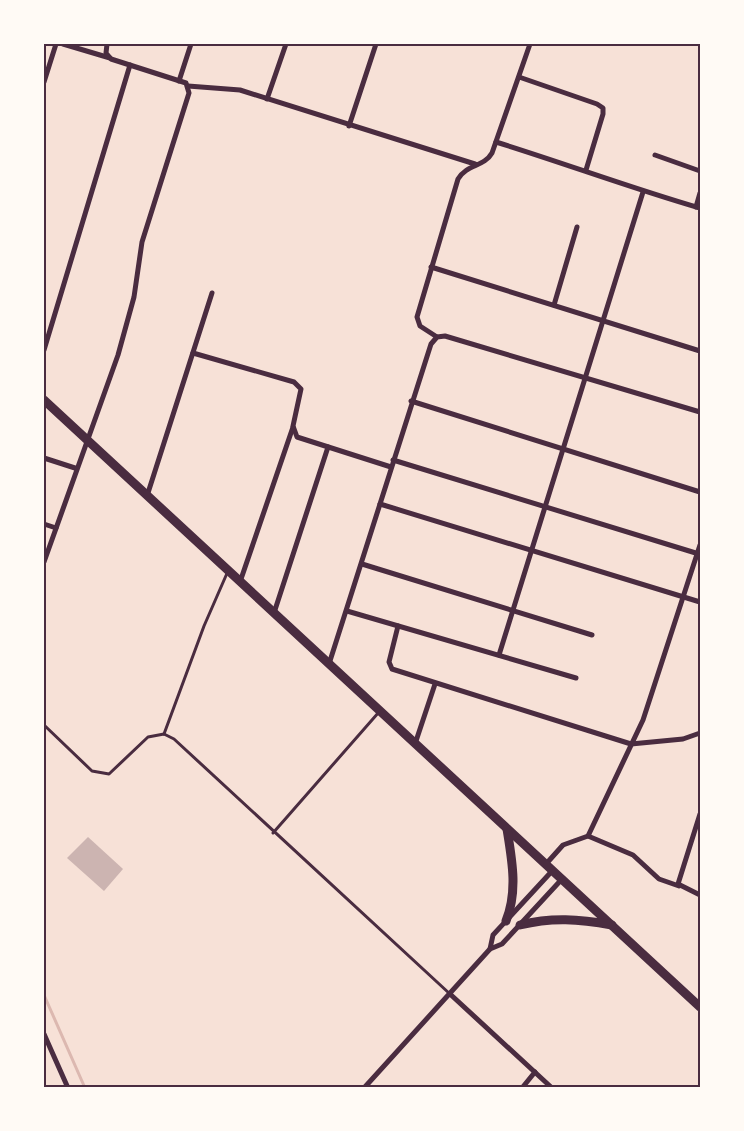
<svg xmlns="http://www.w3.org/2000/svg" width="744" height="1131" viewBox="0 0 744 1131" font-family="'DM Sans',sans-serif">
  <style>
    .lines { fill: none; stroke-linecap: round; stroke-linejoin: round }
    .stream { stroke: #dcb8b0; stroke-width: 3 }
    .building { fill: #ccb4b1 }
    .service { stroke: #4a2c40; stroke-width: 3 }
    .minor { stroke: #4a2c40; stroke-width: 5 }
    .primary { stroke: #4a2c40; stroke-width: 9 }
    .neatline { fill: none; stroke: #4a2c40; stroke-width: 2 }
  </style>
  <rect width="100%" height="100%" fill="#f7e1d7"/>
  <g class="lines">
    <!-- stream -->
    <path class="stream" d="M 44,995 L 85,1088"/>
  </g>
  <!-- building -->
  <path class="building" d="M 88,837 L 123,869 L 104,891 L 67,858 Z"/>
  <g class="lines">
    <!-- service -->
    <g class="service">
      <path d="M 44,725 L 92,771 L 109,774 L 148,737 L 164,734 L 174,739 L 450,994"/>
      <path d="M 164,734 L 204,626 L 228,571"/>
      <path d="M 273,833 L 379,712"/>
    </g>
    <!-- minor -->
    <g class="minor">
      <path d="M 63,44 L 110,58"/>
      <path d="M 519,77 L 597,104 L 603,108 L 603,114 L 586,170"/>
      <path d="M 179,81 L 191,44"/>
      <path d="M 44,82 L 56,44"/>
      <path d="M 188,86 L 240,90 L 475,164"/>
      <path d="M 267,99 L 286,44"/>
      <path d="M 349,126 L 376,44"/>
      <path d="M 496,142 C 564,163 631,188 700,208"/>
      <path d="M 655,155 L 700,171"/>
      <path d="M 696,207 L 700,193"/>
      <path d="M 431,267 L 700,351"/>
      <path d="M 554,305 L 577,227"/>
      <path d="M 437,337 L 420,326 L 417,317 L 458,179 C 467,164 484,167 492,153 L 530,44"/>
      <path d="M 44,350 L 130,65"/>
      <path d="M 193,353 L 294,382 L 301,389 L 293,426 L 297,437 L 391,467"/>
      <path d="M 411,401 L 700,492"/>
      <path d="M 44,458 L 75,468"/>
      <path d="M 393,460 L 699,554"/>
      <path d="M 147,496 L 212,293"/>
      <path d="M 380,504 L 700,602"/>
      <path d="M 44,524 L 56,528"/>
      <path d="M 44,562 L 118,355 L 134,297 L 142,242 L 189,93 L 186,83 L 111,59 L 106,53 L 107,44"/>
      <path d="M 362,564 L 592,635"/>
      <path d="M 240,582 L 293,427"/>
      <path d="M 347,611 L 576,678"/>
      <path d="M 274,613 L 328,447"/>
      <path d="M 398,626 L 389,662 L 392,669 L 631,744 L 683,739 L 700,733"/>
      <path d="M 499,655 L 643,192"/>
      <path d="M 329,664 L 431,344 L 437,337 L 445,336 L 700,412"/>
      <path d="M 415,744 L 435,684"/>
      <path d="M 700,814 L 678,884 L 700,895"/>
      <path d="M 588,836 L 633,855 L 659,879 L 679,886"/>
      <path d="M 546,864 L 563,845 L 588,836 L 643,720 L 700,545"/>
      <path d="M 490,949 L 493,935 L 553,870"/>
      <path d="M 450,994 L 552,1088"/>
      <path d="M 44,1034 L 68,1088"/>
      <path d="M 364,1088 L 490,949 L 502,944 L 562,879"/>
      <path d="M 522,1088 L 535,1072"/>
    </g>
    <!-- primary -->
    <g class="primary">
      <path d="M 44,400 L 700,1007"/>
      <path d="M 506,921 C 518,891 512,860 507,829"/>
      <path d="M 520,925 C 552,917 579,919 612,925"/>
    </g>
  </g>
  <!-- border -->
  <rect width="744" height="1131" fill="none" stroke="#fffaf5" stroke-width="90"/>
  <rect x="45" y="45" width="654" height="1041" class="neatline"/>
</svg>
